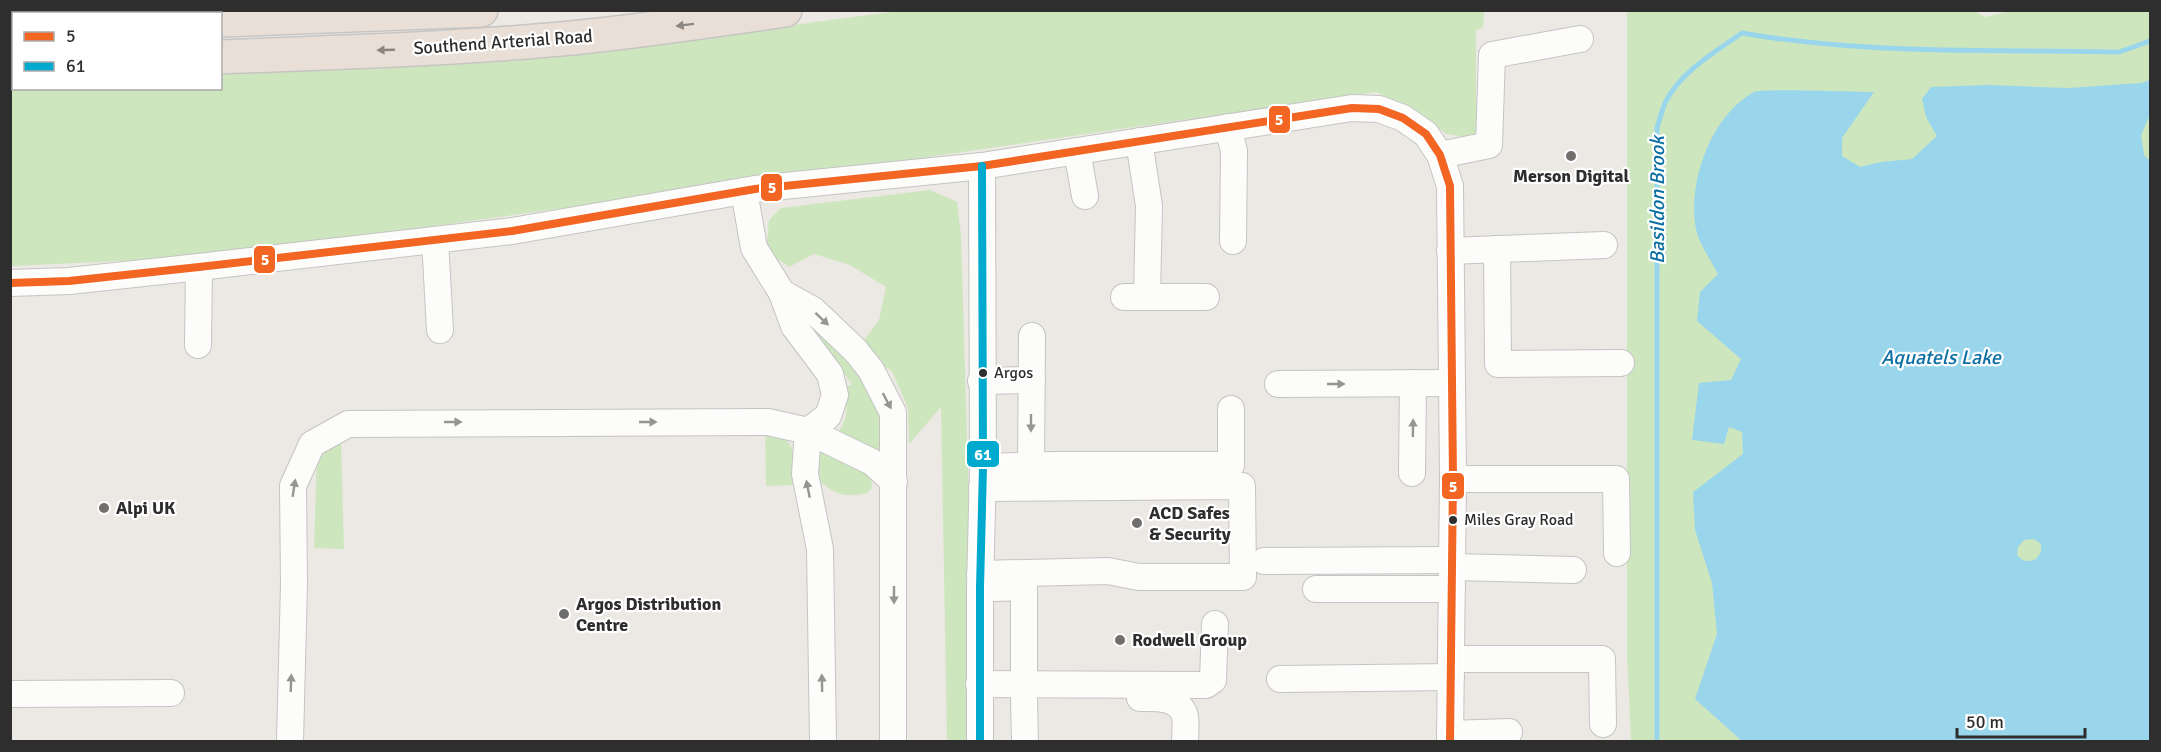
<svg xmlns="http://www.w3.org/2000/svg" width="2161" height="752" viewBox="0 0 2161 752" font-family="Signika,sans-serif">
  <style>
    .green { fill: #cee6be }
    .water { fill: #99d6ec; fill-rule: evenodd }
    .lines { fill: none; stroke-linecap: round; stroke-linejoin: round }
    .stream { stroke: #99d6ec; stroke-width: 5 }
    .minor-casing { stroke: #c5c4c5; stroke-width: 28 }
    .highway-casing { stroke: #c6c5c4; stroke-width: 36 }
    .minor { stroke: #fcfcfb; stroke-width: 26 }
    .highway { stroke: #eadfd6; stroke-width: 33 }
    .bus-1-casing { stroke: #fff; stroke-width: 12 }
    .bus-2-casing { stroke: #fff; stroke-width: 12 }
    .bus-1 { stroke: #f26522; stroke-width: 8 }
    .bus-2 { stroke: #00a9ce; stroke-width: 8 }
    .oneway { fill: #8c8682 }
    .oneway2 { fill: #959594 }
    .poi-dot { fill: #706f6e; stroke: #fff; stroke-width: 2 }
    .bus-dot { fill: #2e2e2e; stroke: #fff; stroke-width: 2 }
    .labels { text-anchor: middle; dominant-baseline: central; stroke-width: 4.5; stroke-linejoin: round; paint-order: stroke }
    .bus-label { font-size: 16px; fill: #2e2e2e; stroke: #fff; text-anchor: start }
    .street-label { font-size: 18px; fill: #2e2e2e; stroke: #fff }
    .poi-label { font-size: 18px; font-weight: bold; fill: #2e2e2e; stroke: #fff; text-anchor: start }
    .water-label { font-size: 20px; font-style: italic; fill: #0d6fa3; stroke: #fff }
    .line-badge { stroke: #fff; stroke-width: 2 }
    .badge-label { font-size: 16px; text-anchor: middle; font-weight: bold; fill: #fff }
  </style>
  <rect width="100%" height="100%" fill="#ece8e4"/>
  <!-- green -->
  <g class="green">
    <path d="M 906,10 L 1484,11 L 1483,28 L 1476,30 L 1476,138 L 1446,134 L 1421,113 L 1376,92 L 846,169 L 210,257 L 11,266 L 11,86 L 13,86 L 14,88 L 220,88 L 221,74 L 649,44 Z"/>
    <path d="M 1973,10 L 1985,17 L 2014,10 L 2150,11 L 2150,741 L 1631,741 L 1627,655 L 1627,11 Z"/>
    <path d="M 930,190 L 957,202 L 961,234 L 969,506 L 968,741 L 947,741 L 941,407 L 909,444 L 908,408 L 892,371 L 856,351 L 879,320 L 886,287 L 850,265 L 814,254 L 789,267 L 766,251 L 769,220 L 781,208 Z"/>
    <path d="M 808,319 L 850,361 L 879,403 L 884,454 L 838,434 L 846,417 L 847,387 L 852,384 L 805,322 Z"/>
    <path d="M 765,430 L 787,441 L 792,448 L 795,485 L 766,486 Z"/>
    <path d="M 341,440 L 344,549 L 314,548 L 317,450 Z"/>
    <path d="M 830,450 L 852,463 L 871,478 L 872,488 L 867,493 C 842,499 831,493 814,475 L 816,455 L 820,452 Z"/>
  </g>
  <!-- water -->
  <path class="water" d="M 2150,80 L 2150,115 L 2141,135 L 2144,155 L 2150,161 L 2150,741 L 1742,741 L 1695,699 L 1717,634 L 1712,583 L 1695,530 L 1693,492 L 1743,454 L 1742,432 L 1729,427 L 1724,444 L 1692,440 L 1699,383 L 1731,380 L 1741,359 L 1697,321 L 1700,292 L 1718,274 C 1711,260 1699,244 1696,229 C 1687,183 1711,115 1754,92 C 1762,88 1857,92 1874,92 L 1842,138 L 1842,156 L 1860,167 L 1881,162 L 1912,159 L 1937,136 L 1926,117 L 1922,99 L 1931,87 L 1988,85 L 2068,88 L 2141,83 ZM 2034,539 L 2041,544 L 2041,552 L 2036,559 C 2028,562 2023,562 2017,555 L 2018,547 L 2024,540 Z"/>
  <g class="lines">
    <!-- stream -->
    <path class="stream" d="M 1657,742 L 1657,128 C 1660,119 1662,109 1666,101 C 1682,71 1715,52 1742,33 C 1866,55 1993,49 2119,52 L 2150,41"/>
    <defs>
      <g id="minor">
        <path d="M 1228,127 L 1234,151 L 1233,241"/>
        <path d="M 1139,141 L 1149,206 L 1147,297"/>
        <path d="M 1077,151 L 1085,196"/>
        <path d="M 1440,155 L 1489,145 L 1492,55 L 1580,39"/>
        <path d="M 744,191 L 754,248 L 782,293 L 794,326 L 830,374 L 835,395 L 828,416 L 808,431 L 805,474 L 820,549 L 823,742"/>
        <path d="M 435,240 L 440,330"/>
        <path d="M 1497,249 L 1498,364 L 1621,363"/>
        <path d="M 1450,251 L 1604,245"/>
        <path d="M 10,283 L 69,281 L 199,267 L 512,231 L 755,189 L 982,166 L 1352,108 L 1379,109 L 1403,118 L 1426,134 L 1440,155 L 1450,186 L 1453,479 L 1450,742"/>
        <path d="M 782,293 L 813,310 L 856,351 L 871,370 L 893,413 L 893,742"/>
        <path d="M 1124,297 L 1206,297"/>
        <path d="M 198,345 L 199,267"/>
        <path d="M 981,381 L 1032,380"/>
        <path d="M 1278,384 L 1452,383"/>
        <path d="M 1031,466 L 1032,336"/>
        <path d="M 983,467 L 1055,465 L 1231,465 L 1231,409"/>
        <path d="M 1412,473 L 1413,383"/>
        <path d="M 1453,479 L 1616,479 L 1617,553"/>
        <path d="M 1264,561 L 1452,560"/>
        <path d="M 1452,567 L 1573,570"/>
        <path d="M 980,574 L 1108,571 L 1139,577 L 1243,577 L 1242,486 L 982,488"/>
        <path d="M 995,588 L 1024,587 L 1024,684"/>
        <path d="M 1316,589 L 1452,589"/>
        <path d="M 1451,659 L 1602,659 L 1603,724"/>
        <path d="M 1280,679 L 1451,677"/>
        <path d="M 979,684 L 1206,685 L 1213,680 L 1215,624"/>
        <path d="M 10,694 L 171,693"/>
        <path d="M 1140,698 C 1155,698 1176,696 1184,713 C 1187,720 1185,734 1185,742"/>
        <path d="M 1024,699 L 1025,742"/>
        <path d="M 1450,734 L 1509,732"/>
        <path d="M 290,742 L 294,584 L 293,486 L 312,444 L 348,424 L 768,422 L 808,431 L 872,462 L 894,482"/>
        <path d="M 980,742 L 980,588 L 983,467 L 982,166"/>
      </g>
      <g id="highway">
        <path d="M 220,20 L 481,10"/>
        <path d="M 10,25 L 14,25"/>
        <path d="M 220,57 C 341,52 461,49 581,37 C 649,30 717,20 785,10"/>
        <path d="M 10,62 L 14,62"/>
      </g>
    </defs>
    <!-- minor casing -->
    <use href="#minor" class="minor-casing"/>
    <!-- highway casing -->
    <use href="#highway" class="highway-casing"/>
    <!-- minor -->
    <use href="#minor" class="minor"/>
    <!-- highway -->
    <use href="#highway" class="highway"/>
    <defs>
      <path id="bus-1" d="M 10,283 L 69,281 L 199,267 L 512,231 L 755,189 L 982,166 L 1352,108 L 1379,109 L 1403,118 L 1426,134 L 1440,155 L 1450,186 L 1453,479 L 1450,742"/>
      <path id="bus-2" d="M 980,742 L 980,588 L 983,467 L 982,166"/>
    </defs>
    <!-- bus-1 casing -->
    <use href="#bus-1" class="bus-1-casing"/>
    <!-- bus-2 casing -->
    <use href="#bus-2" class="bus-2-casing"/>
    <!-- bus-1 -->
    <use href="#bus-1" class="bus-1"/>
    <!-- bus-2 -->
    <use href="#bus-2" class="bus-2"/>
  </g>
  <!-- one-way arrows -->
  <defs><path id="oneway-solid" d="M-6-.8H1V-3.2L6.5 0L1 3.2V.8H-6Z" transform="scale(1.5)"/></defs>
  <g class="oneway">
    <use href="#oneway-solid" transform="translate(685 25) rotate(173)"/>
    <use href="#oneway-solid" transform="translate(386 50) rotate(178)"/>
  </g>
  <g class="oneway2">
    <use href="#oneway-solid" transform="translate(822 319) rotate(43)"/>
    <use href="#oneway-solid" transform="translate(1336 384)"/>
    <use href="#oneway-solid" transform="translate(887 401) rotate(62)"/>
    <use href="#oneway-solid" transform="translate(453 422)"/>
    <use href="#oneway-solid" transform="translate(648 422)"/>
    <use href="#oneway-solid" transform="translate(1031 423) rotate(90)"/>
    <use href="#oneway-solid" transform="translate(1413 428) rotate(-89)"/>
    <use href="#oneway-solid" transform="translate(294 488) rotate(-81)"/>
    <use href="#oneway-solid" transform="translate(808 489) rotate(-101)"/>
    <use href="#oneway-solid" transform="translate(894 595) rotate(90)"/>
    <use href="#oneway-solid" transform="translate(291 683) rotate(-88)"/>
    <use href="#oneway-solid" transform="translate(822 683) rotate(-91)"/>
  </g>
  <!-- markers -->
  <g class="poi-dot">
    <circle cx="1571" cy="156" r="6"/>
    <circle cx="104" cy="508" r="6"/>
    <circle cx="1137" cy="523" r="6"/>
    <circle cx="564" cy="614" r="6"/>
    <circle cx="1120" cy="640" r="6"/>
  </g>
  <g class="bus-dot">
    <circle cx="983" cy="373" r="5"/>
    <circle cx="1453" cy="520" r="5"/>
  </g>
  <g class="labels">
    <!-- bus labels -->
    <g class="bus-label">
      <text x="994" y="373">Argos</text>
      <text x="1464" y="520">Miles Gray Road</text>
    </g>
    <!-- street labels -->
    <g class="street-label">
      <text transform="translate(503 42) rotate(-4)">Southend Arterial Road</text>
    </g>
    <!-- poi labels -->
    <g class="poi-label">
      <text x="1571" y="176" text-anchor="middle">Merson Digital</text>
      <text x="116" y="508">Alpi UK</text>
      <text x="1149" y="513">ACD Safes<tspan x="1149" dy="21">&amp; Security</tspan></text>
      <text x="576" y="604">Argos Distribution<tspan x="576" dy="21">Centre</tspan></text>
      <text x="1132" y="640">Rodwell Group</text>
    </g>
    <!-- water labels -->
    <g class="water-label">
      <text transform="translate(1657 200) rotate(-90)">Basildon Brook</text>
      <text x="1941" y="357">Aquatels Lake</text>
    </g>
  </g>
  <g class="line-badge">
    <rect x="1268" y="105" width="23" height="29" rx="6" fill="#f26522"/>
    <rect x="760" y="173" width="23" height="29" rx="6" fill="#f26522"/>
    <rect x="253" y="245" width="23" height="29" rx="6" fill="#f26522"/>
    <rect x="966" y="440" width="34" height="28" rx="6" fill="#00a9ce"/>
    <rect x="1441" y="472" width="24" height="28" rx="6" fill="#f26522"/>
  </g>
  <g class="badge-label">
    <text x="1279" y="125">5</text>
    <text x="772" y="193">5</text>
    <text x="265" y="265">5</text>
    <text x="983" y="460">61</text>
    <text x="1453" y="492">5</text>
  </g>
  <!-- border -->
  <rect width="2161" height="752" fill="none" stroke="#2e2e2e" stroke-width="24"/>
  <!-- legend -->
  <rect x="12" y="12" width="210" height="78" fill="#ffffff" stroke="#ababab" stroke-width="1.5"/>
  <rect x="24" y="32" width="30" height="9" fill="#f26522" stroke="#ababab" stroke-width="1.5"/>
  <text x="66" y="42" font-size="18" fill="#2e2e2e">5</text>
  <rect x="24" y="62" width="30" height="9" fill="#00a9ce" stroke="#ababab" stroke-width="1.5"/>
  <text x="66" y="72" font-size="18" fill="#2e2e2e">61</text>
  <!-- scale -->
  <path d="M1957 728v9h128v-9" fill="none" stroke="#2e2e2e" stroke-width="3"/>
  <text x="1966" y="728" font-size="18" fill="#2e2e2e" stroke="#ffffff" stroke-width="4.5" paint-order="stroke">50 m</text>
</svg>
